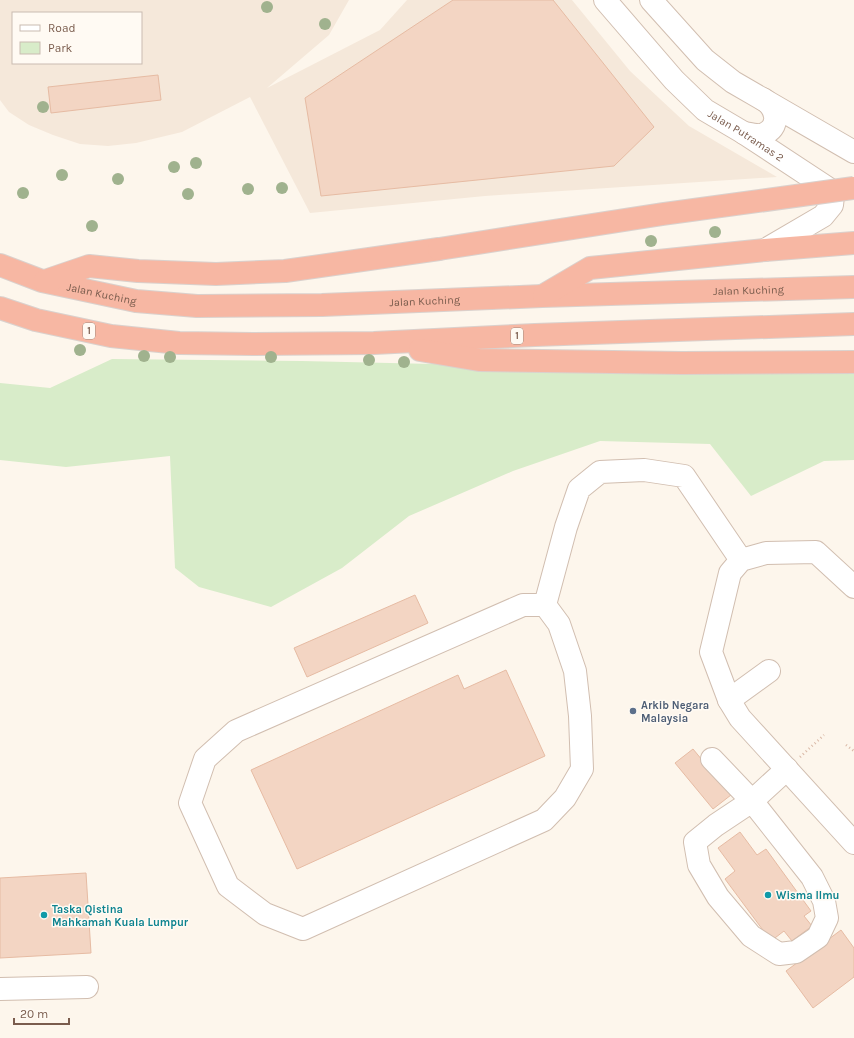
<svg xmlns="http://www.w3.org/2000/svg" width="854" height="1038" viewBox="0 0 854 1038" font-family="Karla,sans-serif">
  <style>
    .residential { fill: #f5e8da; fill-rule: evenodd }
    .green { fill: #d8ecc9 }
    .building { fill: #f3d5c3; stroke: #e6bba3 }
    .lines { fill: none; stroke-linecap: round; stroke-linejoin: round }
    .minor-casing { stroke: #d1beb0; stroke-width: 24 }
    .highway-casing { stroke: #dad1cd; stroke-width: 24 }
    .path { stroke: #d9b8a5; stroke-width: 2.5; stroke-dasharray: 1 3; stroke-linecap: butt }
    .minor { stroke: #fff; stroke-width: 22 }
    .highway { stroke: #f7b7a3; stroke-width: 22 }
    .highway-bridge-casing { stroke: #dad1cd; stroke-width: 24; stroke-linecap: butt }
    .highway-bridge { stroke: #f7b7a3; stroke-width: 22 }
    .tree { fill: #a0b28e }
    .service-dot { fill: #5c6f8a; stroke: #fffaf3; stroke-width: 1.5 }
    .culture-dot { fill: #0f9aa8; stroke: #fffaf3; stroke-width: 1.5 }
    .labels { text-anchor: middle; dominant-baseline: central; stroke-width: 3; stroke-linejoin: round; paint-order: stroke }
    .shield { fill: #fffaf3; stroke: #a28b7f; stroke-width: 1 }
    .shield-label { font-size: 10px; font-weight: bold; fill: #7a5c4d }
    .street-label { font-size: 11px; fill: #7a5c4d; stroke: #fffaf3 }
    .service-label { font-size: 11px; font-weight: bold; fill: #4e5e75; stroke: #fffaf3; text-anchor: start }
    .culture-label { font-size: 11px; font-weight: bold; fill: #0d838f; stroke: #fffaf3; text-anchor: start }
  </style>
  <rect width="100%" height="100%" fill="#fdf6ec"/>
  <!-- residential -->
  <path class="residential" d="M 0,0 L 349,0 L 329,35 L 267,88 L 380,30 L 407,0 L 572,0 L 630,71 L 689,126 L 777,177 L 485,196 L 310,213 L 250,97 L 182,132 L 136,143 L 108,146 L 80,144 L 53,135 L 29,125 L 9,112 L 0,100 ZM 13,13 L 141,13 L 141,63 L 13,63 Z"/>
  <!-- green -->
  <path class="green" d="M 112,359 L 302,361 L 729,371 L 854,365 L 854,460 L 824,461 L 751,496 L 710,444 L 600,441 L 513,471 L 409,516 L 342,568 L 271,607 L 199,587 L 175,568 L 170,456 L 66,467 L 0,460 L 0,383 L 50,388 Z"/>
  <!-- building -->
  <g class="building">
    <path d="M 453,0 L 553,0 L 654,127 L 614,166 L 321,196 L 305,98 Z"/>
    <path d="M 158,75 L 161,100 L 51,113 L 48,87 Z"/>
    <path d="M 415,595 L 428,623 L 307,677 L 294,648 Z"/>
    <path d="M 506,670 L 545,756 L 297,869 L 251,770 L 458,675 L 464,689 Z"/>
    <path d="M 693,749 L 731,795 L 713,809 L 675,763 Z"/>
    <path d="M 740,832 L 757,855 L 766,849 L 811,911 L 804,916 L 812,926 L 792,941 L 784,931 L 771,941 L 725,879 L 735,871 L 718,848 Z"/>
    <path d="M 86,873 L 91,953 L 0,958 L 0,878 Z"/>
    <path d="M 841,930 L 854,948 L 854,977 L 813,1008 L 786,971 Z"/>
  </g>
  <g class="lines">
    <defs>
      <g id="minor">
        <path id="s1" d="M 605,0 L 674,80 L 705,110 L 744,133 L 829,189 L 833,196 L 832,205 L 823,216 L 765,250"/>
        <path d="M 651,0 L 705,60 L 733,82 L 854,152"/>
        <path d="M 744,133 C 750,134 760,137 766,133 C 781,125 776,107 763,99"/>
        <path d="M 854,587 L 816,552 L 766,553 L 741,560 L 730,573 L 711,652 L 729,700 L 740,718 L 854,843"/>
        <path d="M 545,605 L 523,605 L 236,731 L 205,759 L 190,803 L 228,886 L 265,914 L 303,929 L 544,820 L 565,798 L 582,769 L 580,716 L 575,671 L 559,624 L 545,605 L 566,527 L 579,489 L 600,472 L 644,470 L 684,476 L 741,560"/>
        <path d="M 729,700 L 769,671"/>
        <path d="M 712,759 L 752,801 L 812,877 L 824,901 L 827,918 L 818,937 L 796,952 L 779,954 L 751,936 L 718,897 L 699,865 L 695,842 L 716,825 L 752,801 L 787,769"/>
        <path d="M 0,989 L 87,987"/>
      </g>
      <g id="highway">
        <path id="s2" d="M 0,265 L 42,281 L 136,301 L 197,306 L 322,305 L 542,296 L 854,287"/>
        <path d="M 45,281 L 89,266 L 138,271 L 216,274 L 285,271 L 439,249"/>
        <path d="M 544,295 L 590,268 L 765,250 L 854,243"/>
        <path d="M 0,308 L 36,320 L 111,336 L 179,343 L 253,344 L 374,343 L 535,335 L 854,324"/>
        <path d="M 420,350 L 479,360 L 682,363 L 854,362"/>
      </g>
    </defs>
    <!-- minor casing -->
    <use href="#minor" class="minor-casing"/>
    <!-- highway casing -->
    <use href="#highway" class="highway-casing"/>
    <!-- path -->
    <g class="path">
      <path d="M 846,745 L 854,751"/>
      <path d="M 800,757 L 824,735"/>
    </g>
    <!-- minor -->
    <use href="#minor" class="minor"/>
    <!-- highway -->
    <use href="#highway" class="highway"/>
    <defs>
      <path id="highway-bridge" d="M 439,249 L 663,214 L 854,188"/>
    </defs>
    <!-- highway-bridge casing -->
    <use href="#highway-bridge" class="highway-bridge-casing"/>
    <!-- highway-bridge -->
    <use href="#highway-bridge" class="highway-bridge"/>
  </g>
  <!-- trees -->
  <g class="tree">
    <circle cx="267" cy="7" r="6"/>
    <circle cx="325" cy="24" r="6"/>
    <circle cx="43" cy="107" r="6"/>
    <circle cx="196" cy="163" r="6"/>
    <circle cx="174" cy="167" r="6"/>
    <circle cx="62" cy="175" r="6"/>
    <circle cx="118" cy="179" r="6"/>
    <circle cx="282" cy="188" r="6"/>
    <circle cx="248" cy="189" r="6"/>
    <circle cx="23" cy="193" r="6"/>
    <circle cx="188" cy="194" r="6"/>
    <circle cx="92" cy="226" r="6"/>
    <circle cx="715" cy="232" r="6"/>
    <circle cx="651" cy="241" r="6"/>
    <circle cx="80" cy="350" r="6"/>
    <circle cx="144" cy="356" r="6"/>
    <circle cx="170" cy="357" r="6"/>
    <circle cx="271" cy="357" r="6"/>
    <circle cx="369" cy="360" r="6"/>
    <circle cx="404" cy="362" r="6"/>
  </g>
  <!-- markers -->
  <circle class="service-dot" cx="633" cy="711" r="4"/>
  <g class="culture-dot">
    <circle cx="768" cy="895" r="4"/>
    <circle cx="44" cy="915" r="4"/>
  </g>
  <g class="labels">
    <!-- shield labels -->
    <g class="shield">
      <rect x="83" y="323" width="12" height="16" rx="3"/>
      <rect x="511" y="328" width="12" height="16" rx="3"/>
    </g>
    <g class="shield-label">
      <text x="89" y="331">1</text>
      <text x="517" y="336">1</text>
    </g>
    <!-- street labels -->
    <g class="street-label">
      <text stroke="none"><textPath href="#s1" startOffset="197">Jalan Putramas 2</textPath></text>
      <text stroke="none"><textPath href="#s2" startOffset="754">Jalan Kuching</textPath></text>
      <text stroke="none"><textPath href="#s2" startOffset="106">Jalan Kuching</textPath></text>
      <text stroke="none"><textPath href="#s2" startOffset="430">Jalan Kuching</textPath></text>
    </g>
    <!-- service labels -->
    <g class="service-label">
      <text x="641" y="705">Arkib Negara<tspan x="641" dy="13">Malaysia</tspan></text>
    </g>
    <!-- culture labels -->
    <g class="culture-label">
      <text x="776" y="895">Wisma Ilmu</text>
      <text x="52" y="909">Taska Qistina<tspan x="52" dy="13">Mahkamah Kuala Lumpur</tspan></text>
    </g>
  </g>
  <!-- legend -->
  <rect x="12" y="12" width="130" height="52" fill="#fffaf3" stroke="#cabbb1"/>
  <rect x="20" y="25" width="20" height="6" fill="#ffffff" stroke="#cabbb1"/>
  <text x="48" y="32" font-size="12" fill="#7a5c4d">Road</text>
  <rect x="20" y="42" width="20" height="12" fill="#d8ecc9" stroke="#cabbb1"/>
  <text x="48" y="52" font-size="12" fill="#7a5c4d">Park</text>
  <!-- scale -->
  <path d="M14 1018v6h55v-6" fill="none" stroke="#7a5c4d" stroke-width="2"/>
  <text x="20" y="1018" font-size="12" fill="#7a5c4d" stroke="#fffaf3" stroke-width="3" paint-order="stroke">20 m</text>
</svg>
